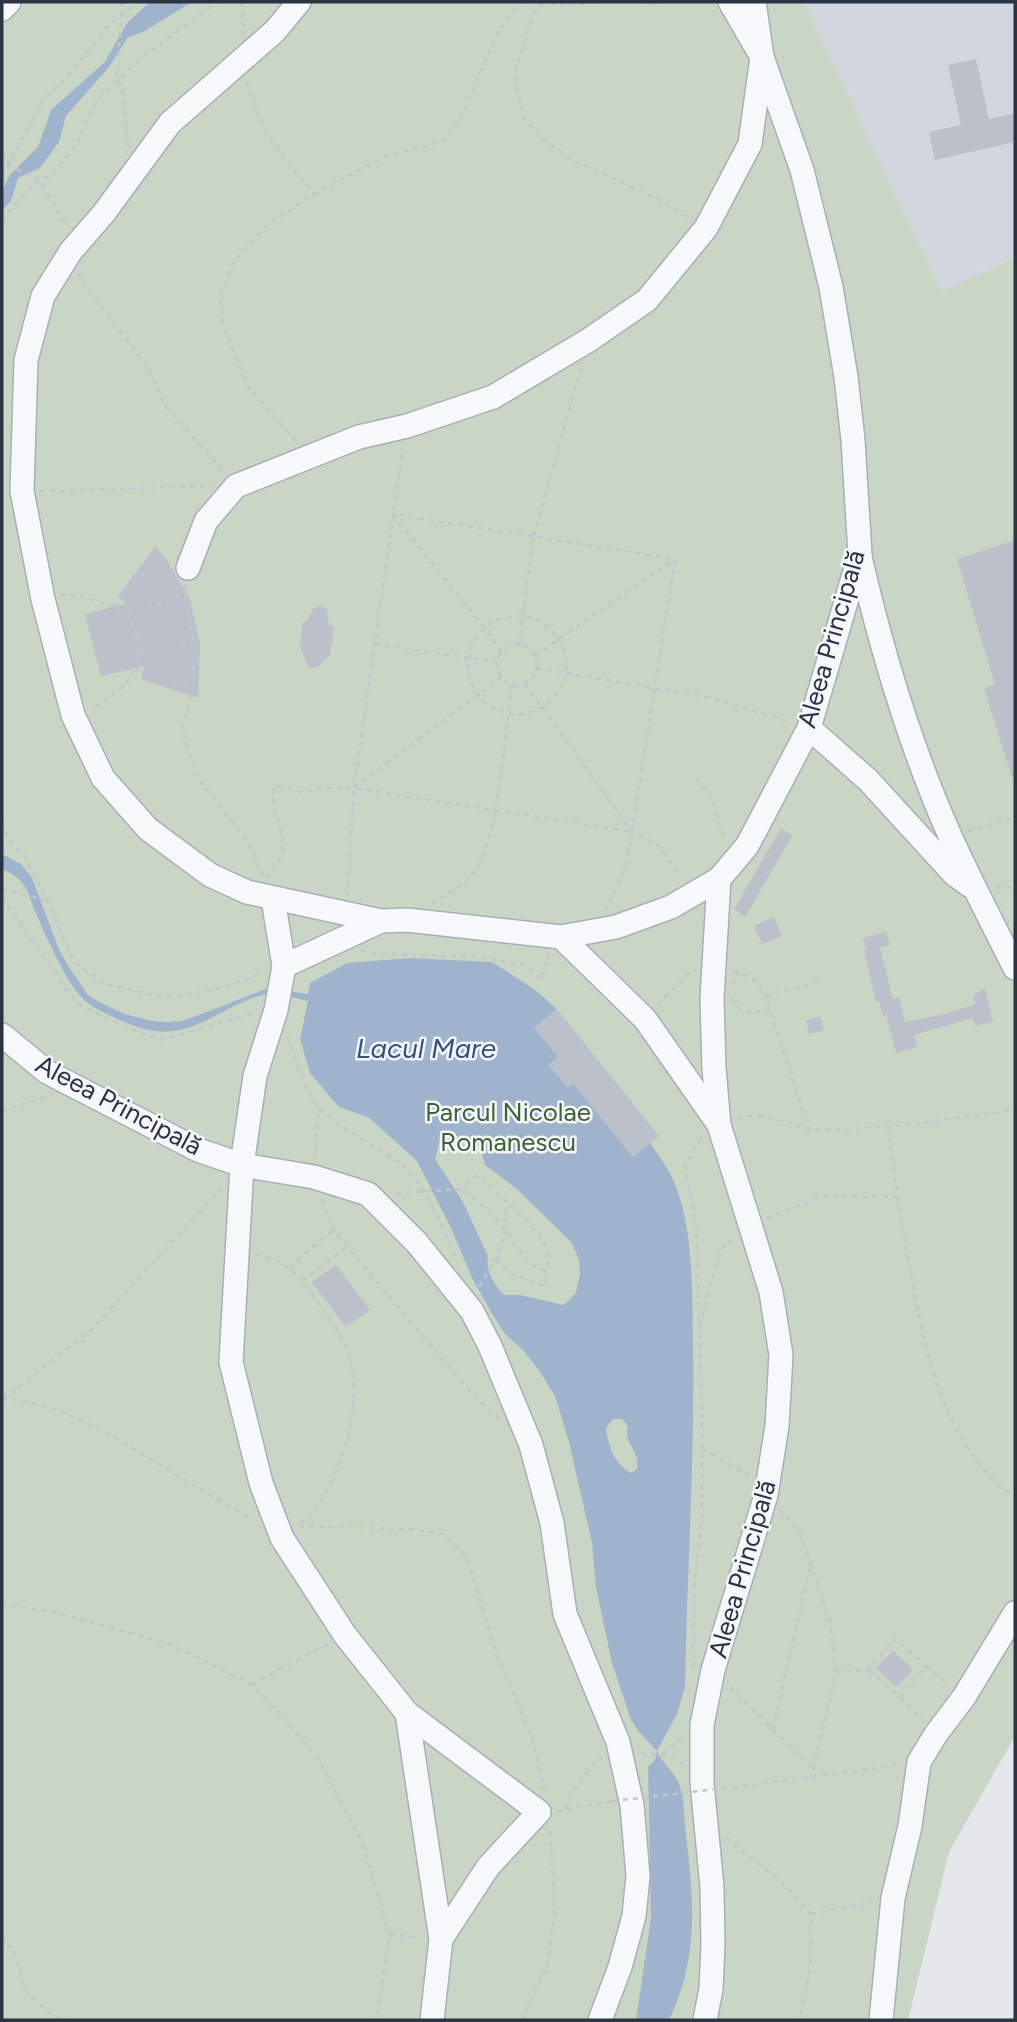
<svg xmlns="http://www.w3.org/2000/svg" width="1017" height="2022" viewBox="0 0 1017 2022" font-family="Figtree,sans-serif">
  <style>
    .built { fill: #d2d6de }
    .green { fill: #c9d6c5 }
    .water { fill: #9fb4cc; fill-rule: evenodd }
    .building { fill: #bbc0ca }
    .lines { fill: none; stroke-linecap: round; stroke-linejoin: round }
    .minor-casing { stroke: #a9aeb7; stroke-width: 26 }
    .path { stroke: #c2c5cb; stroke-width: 2.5; stroke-dasharray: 5 5; stroke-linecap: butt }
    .minor { stroke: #f7f8fa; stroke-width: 23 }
    .path-bridge { stroke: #c2c5cb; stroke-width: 2.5; stroke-dasharray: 5 5; stroke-linecap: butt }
    .labels { text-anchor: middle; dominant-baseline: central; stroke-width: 5; stroke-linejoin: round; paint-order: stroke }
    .street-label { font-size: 26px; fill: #2b3445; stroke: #f4f6f9 }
    .park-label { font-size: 26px; fill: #3f6138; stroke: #f4f6f9 }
    .water-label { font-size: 28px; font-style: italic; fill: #34527a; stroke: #f4f6f9 }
  </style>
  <rect width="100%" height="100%" fill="#e4e7ec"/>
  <!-- built -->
  <path class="built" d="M 804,2 L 1015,2 L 1015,258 L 941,291 Z"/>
  <!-- green -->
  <path class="green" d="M 2,2 L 804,2 L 941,291 L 1015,258 L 1015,1736 L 949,1852 L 908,2020 L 2,2020 Z"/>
  <!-- water -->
  <g class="water">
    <path d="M 150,2 L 192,2 L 143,32 L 128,37 L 109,67 L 66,116 L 59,142 L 40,168 L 18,178 L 11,201 L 2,210 L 2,191 L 10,175 L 38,147 L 51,110 L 105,62 L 127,23 Z"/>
    <path d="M 2,854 L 21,864 L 32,878 L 58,947 L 68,966 L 88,995 L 101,1003 L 125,1014 L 152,1021 L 167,1022 L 182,1021 L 204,1013 L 268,988 L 308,994 L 310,983 L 347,963 L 410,958 L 492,962 L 534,989 L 557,1009 L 535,1028 L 558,1057 L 549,1065 L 567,1087 L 573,1083 L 633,1157 L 650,1143 C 659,1156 669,1169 675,1184 C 694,1233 692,1290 693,1342 C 695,1457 687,1572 685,1687 L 677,1714 L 657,1751 C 662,1764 676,1772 680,1787 C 685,1801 684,1820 686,1835 C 694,1902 699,1957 669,2020 L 636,2020 L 651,1918 L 648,1767 L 655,1760 L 657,1751 L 639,1732 L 631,1720 L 612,1663 L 596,1587 L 592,1543 L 569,1442 L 555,1396 L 540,1372 L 523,1350 L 505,1334 L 491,1312 L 471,1276 L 452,1230 L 417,1161 L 368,1117 L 339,1107 L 310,1073 L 300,1039 L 308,1001 C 298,999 274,992 266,994 C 226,1003 193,1040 149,1030 C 133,1027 93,1010 82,998 C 67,983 47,939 38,918 C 27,894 30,881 2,869 ZM 450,1135 L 467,1138 L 479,1145 L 485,1165 L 517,1189 L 572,1243 L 579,1260 L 580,1274 L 576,1293 L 564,1305 L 520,1295 L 504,1295 C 494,1284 485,1271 488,1256 L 463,1202 L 435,1159 L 440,1139 ZM 613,1419 L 622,1419 L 628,1426 C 624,1440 632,1444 636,1456 C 638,1460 637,1464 637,1469 L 631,1473 C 614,1463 609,1448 606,1428 Z"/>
  </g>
  <!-- building -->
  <g class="building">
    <path d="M 976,59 L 989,119 L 1015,113 L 1015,142 L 935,160 L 929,132 L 961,125 L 948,65 Z"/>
    <path d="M 1015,540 L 1015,777 L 1012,778 L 984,688 L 995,684 L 957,559 Z"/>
    <path d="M 155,547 L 165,557 L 190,599 L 200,644 L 198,698 L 141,679 L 144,666 L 101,676 L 85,614 L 126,604 L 118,596 Z"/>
    <path d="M 321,606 L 327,609 L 329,625 L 334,626 L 330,655 L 318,667 L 311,668 L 307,665 L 300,646 L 303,621 L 306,622 L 314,608 Z"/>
    <path d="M 781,828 L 792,836 L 745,917 L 734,909 Z"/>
    <path d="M 774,917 L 782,936 L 762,944 L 754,926 Z"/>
    <path d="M 886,932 L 890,945 L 880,947 L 893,999 L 899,997 L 905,1022 L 945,1014 L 975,1004 L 973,996 L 985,988 L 993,1022 L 975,1026 L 973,1018 L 914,1035 L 917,1047 L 896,1053 L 886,1015 L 883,1016 L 879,1001 L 876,1002 L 864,950 L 866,949 L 863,938 Z"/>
    <path d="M 557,1009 L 659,1136 L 633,1157 L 573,1083 L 568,1088 L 549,1065 L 558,1057 L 534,1028 Z"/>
    <path d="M 820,1017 L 824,1030 L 809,1034 L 806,1020 Z"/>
    <path d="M 336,1265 L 370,1310 L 346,1327 L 312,1282 Z"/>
    <path d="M 893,1651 L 913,1669 L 896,1687 L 876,1668 Z"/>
  </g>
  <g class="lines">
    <defs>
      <g id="minor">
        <path d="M 299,2 L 275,31 L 170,123 L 104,213 L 71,251 L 43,296 L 26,360 L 22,491 L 43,599 L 73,715 L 103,778 L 148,829 L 210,875 L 247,892 L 381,921 L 407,920 L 561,937 L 645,1019 L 717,1122"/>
        <path d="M 2,9 L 9,2"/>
        <path d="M 860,557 C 882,652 911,749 951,838 C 971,882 993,925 1015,968"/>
        <path d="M 188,568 L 206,521 L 236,486 L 359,437 L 407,426 L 493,397 L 589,340 L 647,300 L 706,228 L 750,144 L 762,57 L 730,2"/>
        <path d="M 809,728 L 868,780 L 954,874 L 969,885"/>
        <path d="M 273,899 L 284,966 L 276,1010 L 255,1076 L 242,1165 L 231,1362 L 261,1483 L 282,1538 L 345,1635 L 407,1713 L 539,1812 L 488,1867 L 441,1939 L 432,2020"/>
        <path d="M 561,937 L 616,927 L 671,907 L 719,879"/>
        <path d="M 284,966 L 381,921"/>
        <path d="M 2,1035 L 47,1072 L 198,1150 L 242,1165 L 314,1177 L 368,1194 L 417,1243 L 472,1311 L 490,1346 L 531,1445 L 552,1523 L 565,1614 L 618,1742 L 632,1805 L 638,1876 L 634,1916 L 620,1967 L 600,2020"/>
        <path d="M 407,1713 L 441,1939"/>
        <path d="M 705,2020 L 711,1989 L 713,1945 L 712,1887 L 702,1783 L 702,1725 L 713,1670 L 766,1495 L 777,1426 L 781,1355 L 771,1292 L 719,1125 L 714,1068 L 712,999 L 719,879 L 747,846 L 809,728 L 860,554 L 853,440 L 846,377 L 831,287 L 802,170 L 762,57 L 754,2"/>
        <path d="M 881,2020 L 893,1898 L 910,1826 L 919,1762 L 936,1734 L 964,1697 L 1015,1613"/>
      </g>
    </defs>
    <!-- minor casing -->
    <use href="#minor" class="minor-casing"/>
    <!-- path -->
    <g class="path">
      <path d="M 122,2 L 117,77 L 123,94 L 128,147"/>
      <path d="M 242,2 L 244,33"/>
      <path d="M 540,2 L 565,5 L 600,2"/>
      <path d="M 640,2 L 649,5 L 667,2"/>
      <path d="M 543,3 L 532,18 L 515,72 L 517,90 L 524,119 L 544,140 L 570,159 L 658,199 L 690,219"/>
      <path d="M 247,82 C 258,129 284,157 314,194"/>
      <path d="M 2,156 L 9,165 L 39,180 L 67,226"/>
      <path d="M 2,175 L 45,98 L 66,78 L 108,26 L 138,2"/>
      <path d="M 2,220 L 21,197 L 39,180 L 48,177 L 75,148 L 82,134 L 84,124 L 99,98 L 144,56 L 217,2"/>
      <path d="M 79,273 L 84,284 L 147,366 L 165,405 L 224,473"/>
      <path d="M 296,441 L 249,388 L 223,326 L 220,295 L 234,261 L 264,228 L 314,194 L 386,156 L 431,145 L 448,138 L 463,113 L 495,38 L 512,12 L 521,2"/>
      <path d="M 40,491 L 212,486"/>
      <path d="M 393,515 L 485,628 L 501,652"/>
      <path d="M 186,586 L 185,593 L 193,638 L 194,685 L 183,726 L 185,741 L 200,781 L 247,841 L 264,877"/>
      <path d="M 60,594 C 86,596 106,603 129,615 C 133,626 140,641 139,652 C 137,679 115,697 92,708"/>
      <path d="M 113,607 L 157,559 L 168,566"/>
      <path d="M 129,615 L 185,593"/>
      <circle cx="517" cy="665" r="49"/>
      <path d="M 375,644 L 497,662"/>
      <circle cx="517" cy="665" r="20"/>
      <path d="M 519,645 L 533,538 L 582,365"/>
      <path d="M 140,650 L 193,645"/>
      <path d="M 535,656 L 673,560"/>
      <path d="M 537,668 L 706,697 L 790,722"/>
      <path d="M 135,669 L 192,689"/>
      <path d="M 525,684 L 632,832 L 656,843 L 682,877"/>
      <path d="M 697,777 L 712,800 L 725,841"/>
      <path d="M 354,788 L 501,678"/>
      <path d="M 2,822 L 9,840 L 24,855 L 48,901 L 74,962 L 105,984 L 167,998 L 218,989 L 264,973"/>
      <path d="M 968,831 L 1015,817"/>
      <path d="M 267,878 C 274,869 282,859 283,847 C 285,828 266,804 276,786 L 305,793 L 322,788 L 354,788 L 632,832 L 675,559 L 392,514"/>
      <path d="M 996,887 L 1015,887"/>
      <path d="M 2,889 L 46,900"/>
      <path d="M 347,896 L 354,788 L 403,448"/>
      <path d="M 2,898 L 65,988 L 80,1005 L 125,1027 L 161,1040 L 254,1013"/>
      <path d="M 432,904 C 446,895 465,885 475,871 C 499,837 505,730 512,685"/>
      <path d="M 605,911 L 625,869 L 632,832"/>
      <path d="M 362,950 L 371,953 L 487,958 L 525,965 L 542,980 L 549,953"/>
      <path d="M 734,971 L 757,980 L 765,995 L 809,1130 L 888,1127 L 1015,1110"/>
      <path d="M 733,985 L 738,972"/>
      <path d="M 765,995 L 822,981"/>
      <path d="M 732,998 C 740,1015 752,1013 769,1010"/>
      <path d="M 658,1005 L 691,971 L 696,970"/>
      <path d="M 287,1037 C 298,1059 302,1088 318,1107 C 336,1127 376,1145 398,1162 C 427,1185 442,1226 456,1259"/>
      <path d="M 2,1111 L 52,1095"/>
      <path d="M 738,1118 C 761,1112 787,1122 809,1130"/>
      <path d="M 888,1127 C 895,1182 903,1236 914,1291 C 927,1356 940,1416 983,1468 C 995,1482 999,1488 1015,1495"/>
      <path d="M 315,1159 L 318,1107"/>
      <path d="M 396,1193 L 463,1189 C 475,1200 489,1211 500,1223 C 514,1238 524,1267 546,1271 C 562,1240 502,1202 484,1179 L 479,1175 L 471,1178 L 463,1189"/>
      <path d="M 322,1199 L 333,1230 L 465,1386 L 499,1419"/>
      <path d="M 767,1218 L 823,1196 L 896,1197"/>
      <path d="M 256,1255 C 289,1260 303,1279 320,1306 C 328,1317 338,1330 344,1342 C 365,1392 349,1453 323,1497 C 317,1508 307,1517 298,1526"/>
      <path d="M 496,1259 L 512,1274 L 545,1286 L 546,1271"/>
      <path d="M 290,1267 L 332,1231"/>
      <path d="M 302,1281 L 347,1247"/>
      <path d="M 479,1287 L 496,1259 L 506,1231 L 505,1203"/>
      <path d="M 700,1326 L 719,1252 L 734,1237"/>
      <path d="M 2,1399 C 61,1400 122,1442 172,1472 C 199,1489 227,1505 254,1521"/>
      <path d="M 3,1399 L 91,1330 L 221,1189"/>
      <path d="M 702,1448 L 750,1476"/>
      <path d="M 780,1510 L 800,1533 L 830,1621 L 836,1672 L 811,1778"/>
      <path d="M 299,1526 L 409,1529 L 444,1534 L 467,1557 L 495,1650 L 532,1737 L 545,1793"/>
      <path d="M 2,1604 L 53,1612 L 170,1644 L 251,1684 L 282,1716 L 319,1760 L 362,1842 L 390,1935 L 376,2020"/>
      <path d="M 926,1666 L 948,1684"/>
      <path d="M 693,1668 L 694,1586 L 702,1517 L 702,1419 L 696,1221 L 685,1167 L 697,1144 L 702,1139"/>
      <path d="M 836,1672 L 868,1670 L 895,1639 L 926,1666 L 900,1697 L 868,1670"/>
      <path d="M 252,1684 L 330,1643"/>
      <path d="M 730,1687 L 810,1766"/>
      <path d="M 900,1697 L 922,1720"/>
      <path d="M 773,1729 L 811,1563"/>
      <path d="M 641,1752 C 657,1759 667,1751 683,1764"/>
      <path d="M 663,1754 L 684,1735"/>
      <path d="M 743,1786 L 898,1765"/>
      <path d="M 566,1809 C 573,1787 585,1774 601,1758"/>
      <path d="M 557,1811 L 613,1801"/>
      <path d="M 726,1838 L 785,1885 L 811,1914 L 810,1969 L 799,2020"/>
      <path d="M 811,1914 L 873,1902"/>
      <path d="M 390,1935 L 420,1937"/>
      <path d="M 2,1936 L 15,1954 L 25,1990 L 51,2015 L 67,2020"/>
      <path d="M 522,2020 L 547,1966 L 555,1910 L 550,1827"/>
    </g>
    <!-- minor -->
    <use href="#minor" class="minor"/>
    <!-- path-bridge -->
    <path class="path-bridge" d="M 613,1801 L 743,1786"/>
  </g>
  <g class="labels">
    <!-- street labels -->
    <g class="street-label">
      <text transform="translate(831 639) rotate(-74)">Aleea Principală</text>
      <text transform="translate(119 1105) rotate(28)">Aleea Principală</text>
      <text transform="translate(742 1569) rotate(-74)">Aleea Principală</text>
    </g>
    <!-- park labels -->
    <g class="park-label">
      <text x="508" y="1112">Parcul Nicolae<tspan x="508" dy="30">Romanescu</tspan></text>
    </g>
    <!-- water labels -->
    <g class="water-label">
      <text x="426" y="1048">Lacul Mare</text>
    </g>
  </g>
  <!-- border -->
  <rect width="1017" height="2022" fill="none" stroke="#2b3445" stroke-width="7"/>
</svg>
